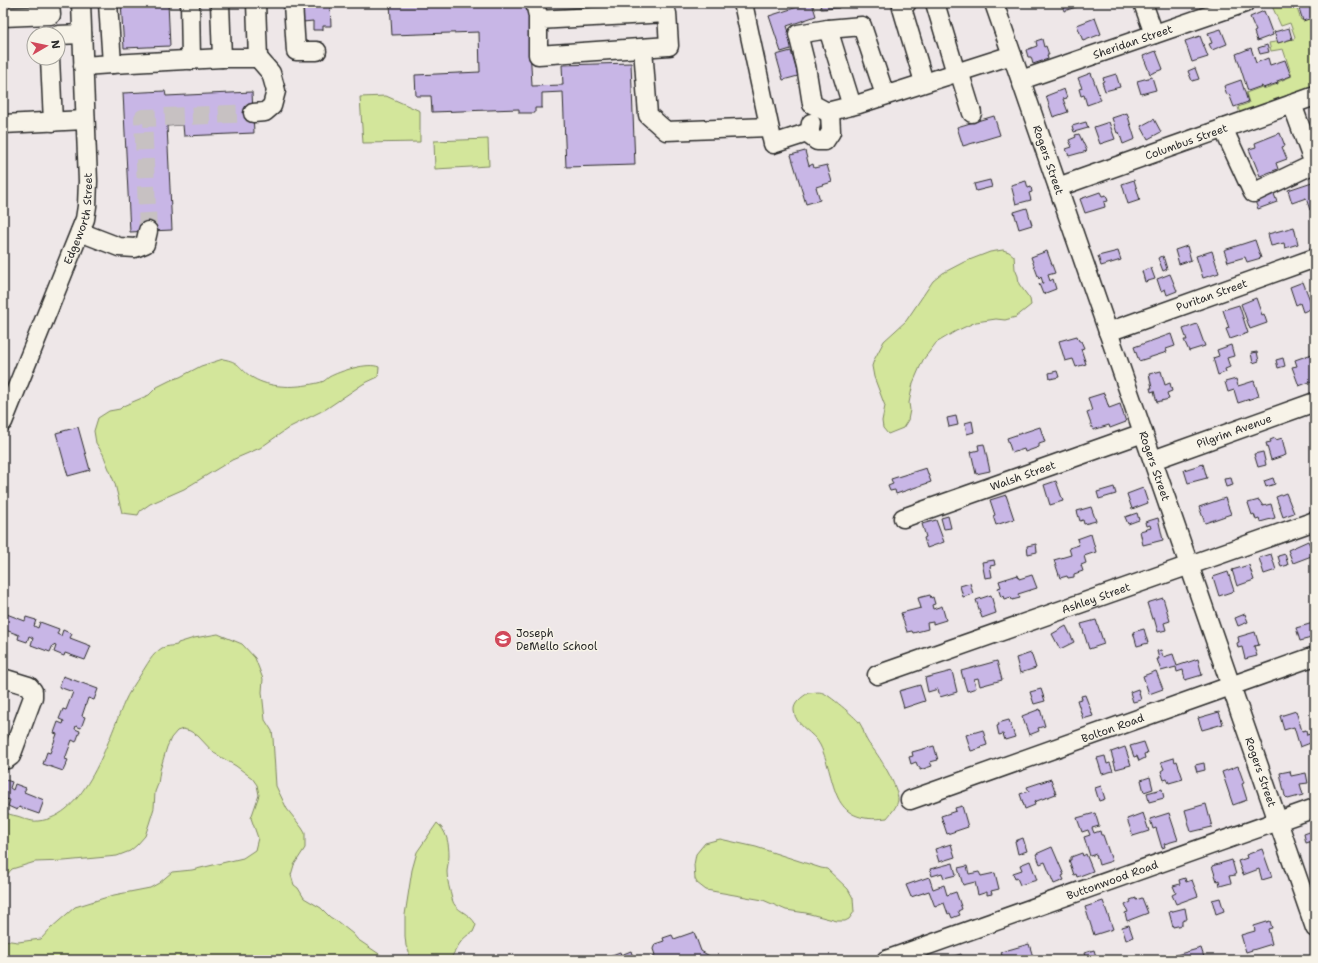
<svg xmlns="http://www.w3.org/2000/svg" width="1318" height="963" viewBox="0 0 1318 963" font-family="'Shantell Sans',sans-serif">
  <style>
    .green { fill: #d3e69b; stroke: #7f8863 }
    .building { fill: #c8b6e6; stroke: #2b2b2b }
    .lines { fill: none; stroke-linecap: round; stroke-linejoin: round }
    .minor-tunnel { stroke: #c7c1c2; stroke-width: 18; stroke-dasharray: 18 9; stroke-linecap: butt }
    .minor-casing { stroke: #2b2b2b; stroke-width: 21 }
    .minor { stroke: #f7f3e8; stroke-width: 18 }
    .labels { text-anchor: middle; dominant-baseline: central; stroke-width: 3; stroke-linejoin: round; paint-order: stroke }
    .street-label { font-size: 11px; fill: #2b2b2b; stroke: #f7f3e8 }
    .poi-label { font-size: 11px; fill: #2b2b2b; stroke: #f7f3e8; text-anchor: start }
  </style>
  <rect width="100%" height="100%" fill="#eee7e8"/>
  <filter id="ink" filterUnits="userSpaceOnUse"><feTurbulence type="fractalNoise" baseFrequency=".025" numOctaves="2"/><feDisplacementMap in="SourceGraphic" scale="8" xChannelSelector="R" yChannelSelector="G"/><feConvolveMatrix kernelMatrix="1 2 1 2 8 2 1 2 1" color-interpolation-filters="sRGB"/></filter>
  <g filter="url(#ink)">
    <!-- green -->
    <g class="green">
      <path d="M 1281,3 L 1295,3 L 1301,20 L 1315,14 L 1315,87 L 1240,114 L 1238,107 L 1249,103 L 1246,93 L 1262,87 L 1263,89 L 1278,84 L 1278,82 L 1292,76 L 1283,49 L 1271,51 L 1269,43 L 1294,39 L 1295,37 L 1290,23 L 1281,26 L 1272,6 Z"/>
      <path d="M 386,96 L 420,111 L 420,142 L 363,143 L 360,97 Z"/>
      <path d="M 488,139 L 489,166 L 435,169 L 434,141 Z"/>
      <path d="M 1003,250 L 1009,252 L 1014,256 L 1015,269 L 1018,276 L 1019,284 L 1030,299 L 1031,305 L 1016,317 L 1005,320 L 996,319 L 976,322 L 956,331 L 936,343 L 923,360 L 913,383 L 909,403 L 910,410 L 908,420 L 903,428 L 888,434 L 883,428 L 882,421 L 885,406 L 874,377 L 872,366 L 874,360 L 884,341 L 906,321 L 933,281 L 943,273 L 964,262 L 990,252 Z"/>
      <path d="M 223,359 C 240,362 238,367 250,376 C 266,387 288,388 307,385 C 312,384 320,383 324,381 C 326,380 327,378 329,377 C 340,371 368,362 379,367 L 378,377 L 363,384 L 326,409 L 290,427 L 260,448 L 232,460 L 184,489 L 150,504 L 140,511 L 138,515 L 122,513 L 115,484 L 103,454 L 96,443 L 94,431 L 98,418 L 109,411 L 120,409 L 123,406 L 149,395 L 157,387 L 171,380 L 180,377 L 201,366 Z"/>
      <path d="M 218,634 L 242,644 L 255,658 L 263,679 L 262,692 L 265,720 L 272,731 L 273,738 L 276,786 L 287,809 L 302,828 L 305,833 L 305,848 L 294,865 L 291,875 L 294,885 L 298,888 L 304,898 L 321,908 L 330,917 L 338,922 L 353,934 L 357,939 L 388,960 L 3,960 L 3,940 L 18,942 L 41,939 L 51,928 L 75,907 L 114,895 L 150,888 L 159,883 L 172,872 L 192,870 L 243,858 L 255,850 L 258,838 L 251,818 L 259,795 L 257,785 L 252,778 L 236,766 L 214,753 L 198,736 L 190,731 L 183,729 L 177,731 L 171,738 L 167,747 L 160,770 L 158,784 L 155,792 L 154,808 L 149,824 L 145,836 L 137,845 L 130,851 L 117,856 L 64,861 L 35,862 L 12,869 L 3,879 L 3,812 C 8,814 12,815 17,816 C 25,818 30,822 38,821 C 86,817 108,740 124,703 C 128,693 135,684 141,674 C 147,665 152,654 162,648 C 166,646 173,646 177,645 L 178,643 L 194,638 Z"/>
      <path d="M 808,693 C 812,693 819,691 823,693 C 828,694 855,717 859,722 C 864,728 864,738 869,744 C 878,753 899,788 898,800 C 897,807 891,813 887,818 C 828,825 838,782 820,745 C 814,732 795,726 794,711 C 793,703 802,697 808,693 Z"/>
      <path d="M 437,823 C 447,831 449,844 449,856 C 449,861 447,867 447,872 C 447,880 450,891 452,899 C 455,912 470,912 476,925 L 473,932 C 461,937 456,950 450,960 L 408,960 L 409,952 L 406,946 L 405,936 L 405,915 L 412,870 L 417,852 Z"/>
      <path d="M 720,839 L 756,847 L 821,868 L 827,869 L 848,889 L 853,898 L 854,912 L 849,919 L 845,921 L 837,921 L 806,913 L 786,910 L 763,900 L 706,890 L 697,883 L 695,879 L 694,865 L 696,854 L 705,843 Z"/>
    </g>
    <!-- building -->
    <g class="building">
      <path d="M 121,3 L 168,3 L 170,46 L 124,48 Z"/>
      <path d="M 302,3 L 330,3 L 331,26 L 323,26 L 323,30 L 313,30 L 313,21 L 303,22 Z"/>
      <path d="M 390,3 L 522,3 L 528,4 L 532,86 L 563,85 L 562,65 L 631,63 L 635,165 L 566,167 L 563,92 L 542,93 L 542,108 L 535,108 L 535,113 L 519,113 L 519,109 L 432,112 L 431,96 L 416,96 L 415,75 L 480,72 L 479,32 L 392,35 Z"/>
      <path d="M 810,3 L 812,3 L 816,16 L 787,26 L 794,48 L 781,52 L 769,16 Z"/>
      <path d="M 820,3 L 871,3 L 871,4 L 839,6 L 839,8 L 821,9 Z"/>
      <path d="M 1062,3 L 1088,3 L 1064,11 Z"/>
      <path d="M 1305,3 L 1311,3 L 1315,17 L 1303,21 L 1298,5 Z"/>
      <path d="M 1264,11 L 1273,35 L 1257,41 L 1254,32 L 1256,31 L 1250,17 Z"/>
      <path d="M 1095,18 L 1101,34 L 1083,41 L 1077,25 Z"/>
      <path d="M 1289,28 L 1292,39 L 1278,43 L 1274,32 Z"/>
      <path d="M 1221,29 L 1227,44 L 1212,50 L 1209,44 L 1212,43 L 1208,33 Z"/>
      <path d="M 1200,36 L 1208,57 L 1192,62 L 1185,41 Z"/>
      <path d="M 1042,39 L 1044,47 L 1046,46 L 1049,55 L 1047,55 L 1048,59 L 1033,64 L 1031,57 L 1028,57 L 1026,50 L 1037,46 L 1036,41 Z"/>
      <path d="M 1267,45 L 1269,52 L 1260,54 L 1258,48 Z"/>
      <path d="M 1251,48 L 1256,63 L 1268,58 L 1270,65 L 1285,60 L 1291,76 L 1277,81 L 1278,83 L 1263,88 L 1262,86 L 1248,91 L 1236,54 Z"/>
      <path d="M 791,51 L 798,76 L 783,80 L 776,55 Z"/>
      <path d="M 1156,51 L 1163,69 L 1150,74 L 1143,56 Z"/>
      <path d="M 1195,68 L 1199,79 L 1192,81 L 1188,71 Z"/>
      <path d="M 1091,73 L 1101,100 L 1087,105 L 1084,95 L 1081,96 L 1079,89 L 1082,88 L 1078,78 Z"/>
      <path d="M 1116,74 L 1120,87 L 1105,91 L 1102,82 L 1104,81 L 1103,78 Z"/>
      <path d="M 1152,77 L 1156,90 L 1141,94 L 1137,81 Z"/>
      <path d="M 1241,80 L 1248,102 L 1234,107 L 1229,94 L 1227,95 L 1224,86 Z"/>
      <path d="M 1064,89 L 1067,98 L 1063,99 L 1068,112 L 1053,117 L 1046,96 Z"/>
      <path d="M 165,91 L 166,96 L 252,92 L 254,133 L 184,136 L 183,125 L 167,126 L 172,230 L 130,232 L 123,93 Z"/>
      <path d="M 1127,113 L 1135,139 L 1123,144 L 1119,132 L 1117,133 L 1112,118 Z"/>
      <path d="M 994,116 L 1000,135 L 963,146 L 957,127 Z"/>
      <path d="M 1154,119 L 1161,132 L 1148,139 L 1141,126 Z"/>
      <path d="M 1086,122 L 1088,128 L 1074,132 L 1072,126 Z"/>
      <path d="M 1109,122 L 1115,139 L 1100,144 L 1094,127 Z"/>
      <path d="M 1280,133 L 1285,146 L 1282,147 L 1287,159 L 1276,163 L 1278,169 L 1260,176 L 1249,149 L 1256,147 L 1255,143 Z"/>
      <path d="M 1079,134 L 1087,151 L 1069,156 L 1066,149 L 1072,147 L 1069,140 L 1076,137 L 1075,135 Z"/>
      <path d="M 805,151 L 809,166 L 813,164 L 814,168 L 827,165 L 832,182 L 816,187 L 820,200 L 806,204 L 791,155 Z"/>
      <path d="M 990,180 L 992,187 L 976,191 L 974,184 Z"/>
      <path d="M 1134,180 L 1140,200 L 1128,204 L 1122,184 Z"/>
      <path d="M 1026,181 L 1028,188 L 1031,187 L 1032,192 L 1029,193 L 1031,200 L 1016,204 L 1011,185 Z"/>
      <path d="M 1315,181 L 1315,208 L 1310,210 L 1306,198 L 1292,203 L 1288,190 Z"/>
      <path d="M 1100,192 L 1102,196 L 1106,195 L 1108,201 L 1104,202 L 1105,207 L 1085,213 L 1080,199 Z"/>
      <path d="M 1274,194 L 1277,202 L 1258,209 L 1255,201 Z"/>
      <path d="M 1027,208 L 1032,225 L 1019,229 L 1014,212 Z"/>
      <path d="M 1294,227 L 1298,244 L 1285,248 L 1284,243 L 1271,246 L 1268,234 Z"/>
      <path d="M 1255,240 L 1261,258 L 1247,262 L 1245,257 L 1228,262 L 1224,250 Z"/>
      <path d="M 1187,246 L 1191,260 L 1179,264 L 1175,250 Z"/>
      <path d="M 1047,251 L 1055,273 L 1048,275 L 1050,281 L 1053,279 L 1056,289 L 1043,294 L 1039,284 L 1043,283 L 1041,277 L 1039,279 L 1031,257 Z"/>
      <path d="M 1118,251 L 1121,260 L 1101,266 L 1098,256 Z"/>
      <path d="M 1212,251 L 1219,273 L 1203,278 L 1196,256 Z"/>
      <path d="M 1163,256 L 1167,269 L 1163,271 L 1158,258 Z"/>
      <path d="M 1151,268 L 1155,279 L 1145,282 L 1142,271 Z"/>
      <path d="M 1170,274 L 1177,291 L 1167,295 L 1165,289 L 1161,291 L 1157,279 Z"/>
      <path d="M 1303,282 L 1313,308 L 1303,312 L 1300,303 L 1296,305 L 1290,287 Z"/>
      <path d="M 1256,298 L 1262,315 L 1264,314 L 1267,323 L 1250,329 L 1241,304 Z"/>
      <path d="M 1239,305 L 1248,333 L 1230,339 L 1226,329 L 1229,328 L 1223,310 Z"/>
      <path d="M 1197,324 L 1205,346 L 1189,351 L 1184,340 L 1187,340 L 1183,329 Z"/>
      <path d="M 1171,334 L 1175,346 L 1166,349 L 1167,352 L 1139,361 L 1134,347 Z"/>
      <path d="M 1077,336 L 1079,341 L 1081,341 L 1084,348 L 1081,349 L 1086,364 L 1076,367 L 1073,359 L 1065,361 L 1059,341 Z"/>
      <path d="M 1231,345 L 1234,356 L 1227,358 L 1230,367 L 1225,369 L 1226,372 L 1218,375 L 1213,358 L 1219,356 L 1217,350 Z"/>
      <path d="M 1257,352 L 1259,361 L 1253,363 L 1251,353 Z"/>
      <path d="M 1312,354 L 1315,361 L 1315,380 L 1299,386 L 1292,367 L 1297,366 L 1295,360 Z"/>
      <path d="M 1283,358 L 1285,366 L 1278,368 L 1276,360 Z"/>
      <path d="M 1057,371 L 1059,377 L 1050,379 L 1049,373 Z"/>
      <path d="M 1161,371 L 1165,385 L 1170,383 L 1172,391 L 1167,393 L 1169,399 L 1157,402 L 1154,391 L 1151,392 L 1150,388 L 1152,388 L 1149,374 Z"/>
      <path d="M 1236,379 L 1238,386 L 1254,381 L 1259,396 L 1238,403 L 1234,390 L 1228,392 L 1225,382 Z"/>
      <path d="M 1104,393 L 1109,408 L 1120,404 L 1126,422 L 1110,428 L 1109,425 L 1093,430 L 1087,413 L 1092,411 L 1088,398 Z"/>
      <path d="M 956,416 L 958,425 L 949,427 L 947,418 Z"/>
      <path d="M 972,421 L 974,432 L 967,434 L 965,423 Z"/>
      <path d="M 78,427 L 90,470 L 68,476 L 56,433 Z"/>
      <path d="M 1040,427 L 1045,442 L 1039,444 L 1039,447 L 1025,452 L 1024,449 L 1012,453 L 1007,438 Z"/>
      <path d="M 1275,438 L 1276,440 L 1282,438 L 1286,455 L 1271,460 L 1266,443 L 1271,442 L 1270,440 Z"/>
      <path d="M 984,444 L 990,471 L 976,474 L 971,452 L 979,450 L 978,445 Z"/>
      <path d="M 1263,452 L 1266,465 L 1258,467 L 1254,454 Z"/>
      <path d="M 1203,464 L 1207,478 L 1188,483 L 1184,470 Z"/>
      <path d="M 926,468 L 931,482 L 896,494 L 895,490 L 890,491 L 888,486 L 893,484 L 891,479 Z"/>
      <path d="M 1231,478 L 1233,485 L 1226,487 L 1224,479 Z"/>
      <path d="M 1273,478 L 1275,484 L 1266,487 L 1264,481 Z"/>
      <path d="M 1056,481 L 1063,501 L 1050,505 L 1044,485 Z"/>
      <path d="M 1114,487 L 1116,494 L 1099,499 L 1097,492 Z"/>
      <path d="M 1143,488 L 1148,503 L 1132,509 L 1127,494 Z"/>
      <path d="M 1286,493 L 1294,513 L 1283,517 L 1276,497 Z"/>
      <path d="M 1006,495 L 1014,519 L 996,525 L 993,516 L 995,515 L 990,500 Z"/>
      <path d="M 1225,498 L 1231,514 L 1205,523 L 1199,507 Z"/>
      <path d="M 1259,500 L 1263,506 L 1271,504 L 1275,518 L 1260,522 L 1259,519 L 1256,520 L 1254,514 L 1252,515 L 1248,503 Z"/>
      <path d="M 1091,507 L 1096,521 L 1084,524 L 1083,520 L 1080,521 L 1077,511 Z"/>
      <path d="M 1137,513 L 1139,520 L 1128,524 L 1125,517 Z"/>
      <path d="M 948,516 L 951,528 L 944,529 L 941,518 Z"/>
      <path d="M 1158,518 L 1163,540 L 1143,545 L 1140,531 L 1151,528 L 1150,525 L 1146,526 L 1145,522 Z"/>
      <path d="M 936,520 L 944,542 L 927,548 L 924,538 L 926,537 L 922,524 Z"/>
      <path d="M 1091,534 L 1096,552 L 1084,556 L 1086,563 L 1081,565 L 1083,571 L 1074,574 L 1074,577 L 1068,578 L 1067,576 L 1060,578 L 1054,560 L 1071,555 L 1069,548 L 1079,545 L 1077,539 Z"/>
      <path d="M 1308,541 L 1314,555 L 1293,563 L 1288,550 Z"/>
      <path d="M 1036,544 L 1037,552 L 1028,554 L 1027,546 Z"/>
      <path d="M 1271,554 L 1276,570 L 1264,574 L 1259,558 Z"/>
      <path d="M 1285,554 L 1288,565 L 1281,567 L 1278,556 Z"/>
      <path d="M 994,560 L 995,565 L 990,566 L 992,577 L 985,578 L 982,562 Z"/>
      <path d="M 1249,565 L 1254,580 L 1237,586 L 1232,570 Z"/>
      <path d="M 1228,572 L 1234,591 L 1219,596 L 1213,577 Z"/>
      <path d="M 1018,575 L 1019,579 L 1032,575 L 1037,588 L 1018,594 L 1020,598 L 1012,600 L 1011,597 L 1005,599 L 1004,596 L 1001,597 L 998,588 L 1001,587 L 999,581 Z"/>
      <path d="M 970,583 L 973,594 L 963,597 L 960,586 Z"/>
      <path d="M 930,595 L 931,598 L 933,597 L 935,604 L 932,605 L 933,609 L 942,606 L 946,620 L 933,624 L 933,622 L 927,623 L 928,629 L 913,633 L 912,631 L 907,632 L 901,613 L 921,608 L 918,598 Z"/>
      <path d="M 991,595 L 996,613 L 982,618 L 976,600 Z"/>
      <path d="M 1163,598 L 1170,621 L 1164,623 L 1166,630 L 1158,632 L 1154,618 L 1152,619 L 1147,603 Z"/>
      <path d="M 4,613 L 25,621 L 26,617 L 36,620 L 34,626 L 38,628 L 40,622 L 59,629 L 57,634 L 61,636 L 63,630 L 72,634 L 70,638 L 91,646 L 85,660 L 65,653 L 64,656 L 54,652 L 56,646 L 53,645 L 50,652 L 31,645 L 33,638 L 29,636 L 27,642 L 18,639 L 19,635 L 3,629 Z"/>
      <path d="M 1245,614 L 1248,622 L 1238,626 L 1235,618 Z"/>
      <path d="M 1096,620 L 1104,644 L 1089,649 L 1081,624 Z"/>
      <path d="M 1313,623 L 1315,637 L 1300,641 L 1296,628 Z"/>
      <path d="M 1066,626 L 1074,642 L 1060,649 L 1052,634 Z"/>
      <path d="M 1144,629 L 1148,643 L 1137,646 L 1133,632 Z"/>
      <path d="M 1255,632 L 1259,645 L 1254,646 L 1257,656 L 1245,659 L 1242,647 L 1238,648 L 1237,643 L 1239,642 L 1238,637 Z"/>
      <path d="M 1161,650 L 1163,657 L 1173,654 L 1177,666 L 1198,659 L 1202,675 L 1185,680 L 1183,670 L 1177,672 L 1176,667 L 1161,671 L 1157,659 L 1159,659 L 1157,651 Z"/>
      <path d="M 1031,653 L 1036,668 L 1020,673 L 1016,658 Z"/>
      <path d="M 997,661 L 1002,680 L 980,686 L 978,678 L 974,679 L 976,688 L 967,691 L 961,671 Z"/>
      <path d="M 952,671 L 957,692 L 940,697 L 938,689 L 928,692 L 925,678 Z"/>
      <path d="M 1156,671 L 1163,689 L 1149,694 L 1143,676 Z"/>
      <path d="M 63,676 L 98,689 L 94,700 L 88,698 L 82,716 L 85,717 L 81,728 L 76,726 L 75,729 L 80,731 L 76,742 L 72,740 L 65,759 L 68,760 L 63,771 L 43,764 L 47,752 L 50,753 L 57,734 L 54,733 L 58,722 L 63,724 L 64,721 L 59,719 L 63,709 L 66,710 L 73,692 L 59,687 Z"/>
      <path d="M 920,685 L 925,701 L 904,708 L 899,691 Z"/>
      <path d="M 1041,689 L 1045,701 L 1034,704 L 1030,692 Z"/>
      <path d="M 1138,689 L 1141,700 L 1133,702 L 1130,692 Z"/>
      <path d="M 1085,695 L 1093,716 L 1083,719 L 1077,700 L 1082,699 L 1081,696 Z"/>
      <path d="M 1040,709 L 1045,726 L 1038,728 L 1039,731 L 1029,735 L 1022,716 Z"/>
      <path d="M 1296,711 L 1302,731 L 1306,730 L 1307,735 L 1310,734 L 1313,742 L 1300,747 L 1294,727 L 1284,730 L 1280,716 Z"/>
      <path d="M 1219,712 L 1223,724 L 1202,730 L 1198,718 Z"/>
      <path d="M 1009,720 L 1015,737 L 1005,740 L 1003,734 L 999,735 L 997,726 L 999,725 L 998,723 Z"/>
      <path d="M 983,730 L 987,745 L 981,747 L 982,748 L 971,751 L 966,735 Z"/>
      <path d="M 1144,742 L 1148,753 L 1144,754 L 1145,758 L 1139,761 L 1137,756 L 1134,757 L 1130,746 Z"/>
      <path d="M 934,746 L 938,760 L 930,762 L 932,766 L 920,770 L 920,767 L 918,767 L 916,762 L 911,764 L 909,757 L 913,756 L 912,752 Z"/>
      <path d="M 1125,747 L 1131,765 L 1116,769 L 1111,752 Z"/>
      <path d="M 1105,756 L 1107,764 L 1110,763 L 1113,771 L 1102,774 L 1097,758 Z"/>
      <path d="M 1174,758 L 1175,762 L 1177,761 L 1183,779 L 1169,783 L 1167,779 L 1164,780 L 1161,771 L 1164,769 L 1161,762 Z"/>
      <path d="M 1204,763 L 1205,770 L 1197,772 L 1195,765 Z"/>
      <path d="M 1238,766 L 1244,783 L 1242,784 L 1247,800 L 1233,805 L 1222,772 Z"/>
      <path d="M 1290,771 L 1291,776 L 1306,773 L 1308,783 L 1300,784 L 1303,795 L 1288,799 L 1285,796 L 1280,773 Z"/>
      <path d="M 1150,777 L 1153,789 L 1144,792 L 1141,780 Z"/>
      <path d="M 3,779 L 12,782 L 10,788 L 13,790 L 15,784 L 26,788 L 24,792 L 44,800 L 39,814 L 19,807 L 17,810 L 8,806 L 10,800 L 6,799 L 3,804 Z"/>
      <path d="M 1051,779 L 1056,794 L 1034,802 L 1035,805 L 1025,809 L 1020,794 L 1029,791 L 1027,787 Z"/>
      <path d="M 1101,786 L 1105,799 L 1099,801 L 1095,788 Z"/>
      <path d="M 1162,789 L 1164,798 L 1149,802 L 1147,793 Z"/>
      <path d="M 1206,804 L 1212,827 L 1191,832 L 1185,810 Z"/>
      <path d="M 962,806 L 968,827 L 947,834 L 941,816 L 956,811 L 955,808 Z"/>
      <path d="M 1095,813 L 1099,826 L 1092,828 L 1094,833 L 1100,831 L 1101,835 L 1103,835 L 1112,861 L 1099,865 L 1096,854 L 1090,856 L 1084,837 L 1090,835 L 1088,830 L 1082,832 L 1077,818 Z"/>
      <path d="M 1143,813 L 1149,831 L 1133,836 L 1127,819 Z"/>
      <path d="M 1169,813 L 1178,840 L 1164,844 L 1165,847 L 1162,848 L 1156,828 L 1153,829 L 1150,819 Z"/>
      <path d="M 1315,830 L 1315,849 L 1313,841 L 1306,843 L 1304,834 Z"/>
      <path d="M 1023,838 L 1027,851 L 1018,854 L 1015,841 Z"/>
      <path d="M 951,844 L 955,857 L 939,862 L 935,849 Z"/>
      <path d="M 1052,847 L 1064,875 L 1062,876 L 1064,880 L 1054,884 L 1045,862 L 1040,864 L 1036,854 Z"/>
      <path d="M 1262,849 L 1272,877 L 1262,880 L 1259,869 L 1243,875 L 1238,861 L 1247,858 L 1246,855 Z"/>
      <path d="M 1082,853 L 1083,856 L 1086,854 L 1093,871 L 1077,877 L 1076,874 L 1074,875 L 1069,860 L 1071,860 L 1071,857 Z"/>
      <path d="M 1232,860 L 1236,875 L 1229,876 L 1231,883 L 1220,886 L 1219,880 L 1217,881 L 1212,866 Z"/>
      <path d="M 1030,861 L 1037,880 L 1020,885 L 1017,878 L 1015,879 L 1013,873 L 1022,870 L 1020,865 Z"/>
      <path d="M 953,863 L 956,875 L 944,878 L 942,873 L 932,876 L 930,869 Z"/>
      <path d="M 967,866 L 969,874 L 979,872 L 981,876 L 995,873 L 999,889 L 991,891 L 992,894 L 987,895 L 987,892 L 978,895 L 975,882 L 963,885 L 958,868 Z"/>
      <path d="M 929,877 L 933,889 L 944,885 L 947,895 L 956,892 L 962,909 L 958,911 L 960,915 L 952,918 L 950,913 L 948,914 L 944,903 L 935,907 L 929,891 L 911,897 L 906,885 Z"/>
      <path d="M 1185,878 L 1186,882 L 1192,880 L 1198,896 L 1176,904 L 1172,895 L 1176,893 L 1173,886 L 1180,884 L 1179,880 Z"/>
      <path d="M 1136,898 L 1136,900 L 1142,898 L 1148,913 L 1127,921 L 1125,913 L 1128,912 L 1125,905 L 1131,902 L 1130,900 Z"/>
      <path d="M 1220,898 L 1224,911 L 1216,914 L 1212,900 Z"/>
      <path d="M 1103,901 L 1113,929 L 1094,935 L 1085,907 Z"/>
      <path d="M 1185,908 L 1187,919 L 1182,921 L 1182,925 L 1173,927 L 1169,912 Z"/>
      <path d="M 1270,921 L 1272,928 L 1268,929 L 1272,944 L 1246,952 L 1241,935 L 1255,931 L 1254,926 Z"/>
      <path d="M 1129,925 L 1133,937 L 1126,940 L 1122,927 Z"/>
      <path d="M 694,932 L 701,951 L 716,960 L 654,960 L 653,956 L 655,955 L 653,949 L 655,944 L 664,941 L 663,938 L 672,935 L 674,939 Z"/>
      <path d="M 1029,944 L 1034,960 L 990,960 L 1002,956 L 1001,952 Z"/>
      <path d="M 1201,948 L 1205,960 L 1177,960 L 1176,955 Z"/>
      <path d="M 1094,950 L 1097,960 L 1086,960 L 1084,953 Z"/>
      <path d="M 631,951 L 634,960 L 611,960 L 609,956 L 620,952 L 621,955 Z"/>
      <path d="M 961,954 L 964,960 L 952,960 L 951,957 Z"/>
    </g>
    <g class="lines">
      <!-- minor-tunnel -->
      <path class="minor-tunnel" d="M 148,231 L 143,118 L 253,113"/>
      <defs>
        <g id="minor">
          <path d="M 190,3 L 191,60"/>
          <path d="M 220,3 L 222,58 L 258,58 L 256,3"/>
          <path d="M 293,3 L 296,51 L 317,51"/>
          <path d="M 535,3 L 538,16 L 538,55 L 669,46 L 667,13 L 538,20"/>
          <path d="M 743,3 L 773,144 L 810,132"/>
          <path d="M 907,3 L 902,8 L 924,82"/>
          <path d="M 935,3 L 956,73"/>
          <path id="s1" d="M 994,3 L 1315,928"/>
          <path d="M 1143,3 L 1154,34"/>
          <path d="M 3,17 L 51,15 L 50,3"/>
          <path d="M 828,29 L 862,26 L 885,95"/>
          <path d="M 58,35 L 82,34"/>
          <path d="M 643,48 L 648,115 L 666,131 L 769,127"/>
          <path d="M 50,58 L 53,122"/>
          <path d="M 112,64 L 222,58"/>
          <path d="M 83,66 L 112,64 L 108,3"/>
          <path d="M 959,71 L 972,113"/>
          <path id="s2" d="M 1021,80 L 1245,3"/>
          <path d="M 852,106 L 828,29 L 798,34 L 806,66 L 812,104 L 827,112 L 859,104 L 1012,55"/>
          <path d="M 253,113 L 265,112 L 272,106 L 276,91 L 271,73 L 258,58"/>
          <path d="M 811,123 L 809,135 L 817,141 L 825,141 L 831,132 L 830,112"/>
          <path d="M 3,124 L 85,120"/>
          <path d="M 1223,128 L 1253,193 L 1314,164 L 1292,104"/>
          <path id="s3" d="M 1058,187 L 1315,96"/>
          <path d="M 80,232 L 119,247 L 135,248 L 145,244 L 148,231"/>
          <path id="s4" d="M 1108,332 L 1315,258"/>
          <path id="s5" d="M 3,422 L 85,219 L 87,206 L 88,181 L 81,3"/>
          <path id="s6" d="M 1153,460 L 1315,402"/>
          <path id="s7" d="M 903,518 L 1143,433"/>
          <path id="s8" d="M 877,675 L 1315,521"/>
          <path d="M 3,678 L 29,686 L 33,691 L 33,697 L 11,756 L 7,759 L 3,760"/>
          <path id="s9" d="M 910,800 L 1315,656"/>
          <path id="s10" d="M 886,960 L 1315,808"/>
        </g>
      </defs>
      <!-- minor casing -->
      <use href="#minor" class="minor-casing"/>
      <!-- minor -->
      <use href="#minor" class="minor"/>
    </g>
  </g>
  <!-- icons -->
  <defs>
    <symbol id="school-disc" viewBox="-11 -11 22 22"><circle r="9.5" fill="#d1495b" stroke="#f7f3e8"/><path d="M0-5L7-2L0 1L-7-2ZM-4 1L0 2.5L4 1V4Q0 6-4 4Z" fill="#fff"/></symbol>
  </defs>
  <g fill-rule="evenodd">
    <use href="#school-disc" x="493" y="629" width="20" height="20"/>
  </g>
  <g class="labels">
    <!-- street labels -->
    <g class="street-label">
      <text stroke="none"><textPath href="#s2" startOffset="118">Sheridan Street</textPath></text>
      <text stroke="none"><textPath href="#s3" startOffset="136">Columbus Street</textPath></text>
      <text stroke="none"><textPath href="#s1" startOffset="166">Rogers Street</textPath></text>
      <text stroke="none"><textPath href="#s5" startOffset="218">Edgeworth Street</textPath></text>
      <text stroke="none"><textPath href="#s4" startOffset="110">Puritan Street</textPath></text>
      <text stroke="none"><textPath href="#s6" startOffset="86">Pilgrim Avenue</textPath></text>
      <text stroke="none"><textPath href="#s1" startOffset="490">Rogers Street</textPath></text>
      <text stroke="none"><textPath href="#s7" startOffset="127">Walsh Street</textPath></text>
      <text stroke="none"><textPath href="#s8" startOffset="232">Ashley Street</textPath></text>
      <text stroke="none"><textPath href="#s9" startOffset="215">Bolton Road</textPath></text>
      <text stroke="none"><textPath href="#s1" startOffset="814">Rogers Street</textPath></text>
      <text stroke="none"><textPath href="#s10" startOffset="240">Buttonwood Road</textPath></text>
    </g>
    <!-- poi labels -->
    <g class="poi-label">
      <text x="516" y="633">Joseph<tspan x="516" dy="13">DeMello School</tspan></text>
    </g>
  </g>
  <!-- margin -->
  <rect width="1318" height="963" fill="none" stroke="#f7f3e8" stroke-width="16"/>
  <rect x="8" y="8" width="1302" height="947" fill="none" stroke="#2b2b2b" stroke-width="1.5" filter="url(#ink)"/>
  <!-- north arrow -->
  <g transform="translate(46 46) rotate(81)"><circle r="19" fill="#f7f3e8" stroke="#a5a39c"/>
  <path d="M0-3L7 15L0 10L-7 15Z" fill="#d1495b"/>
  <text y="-6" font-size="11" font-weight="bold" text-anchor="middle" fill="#2b2b2b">N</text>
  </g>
</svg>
